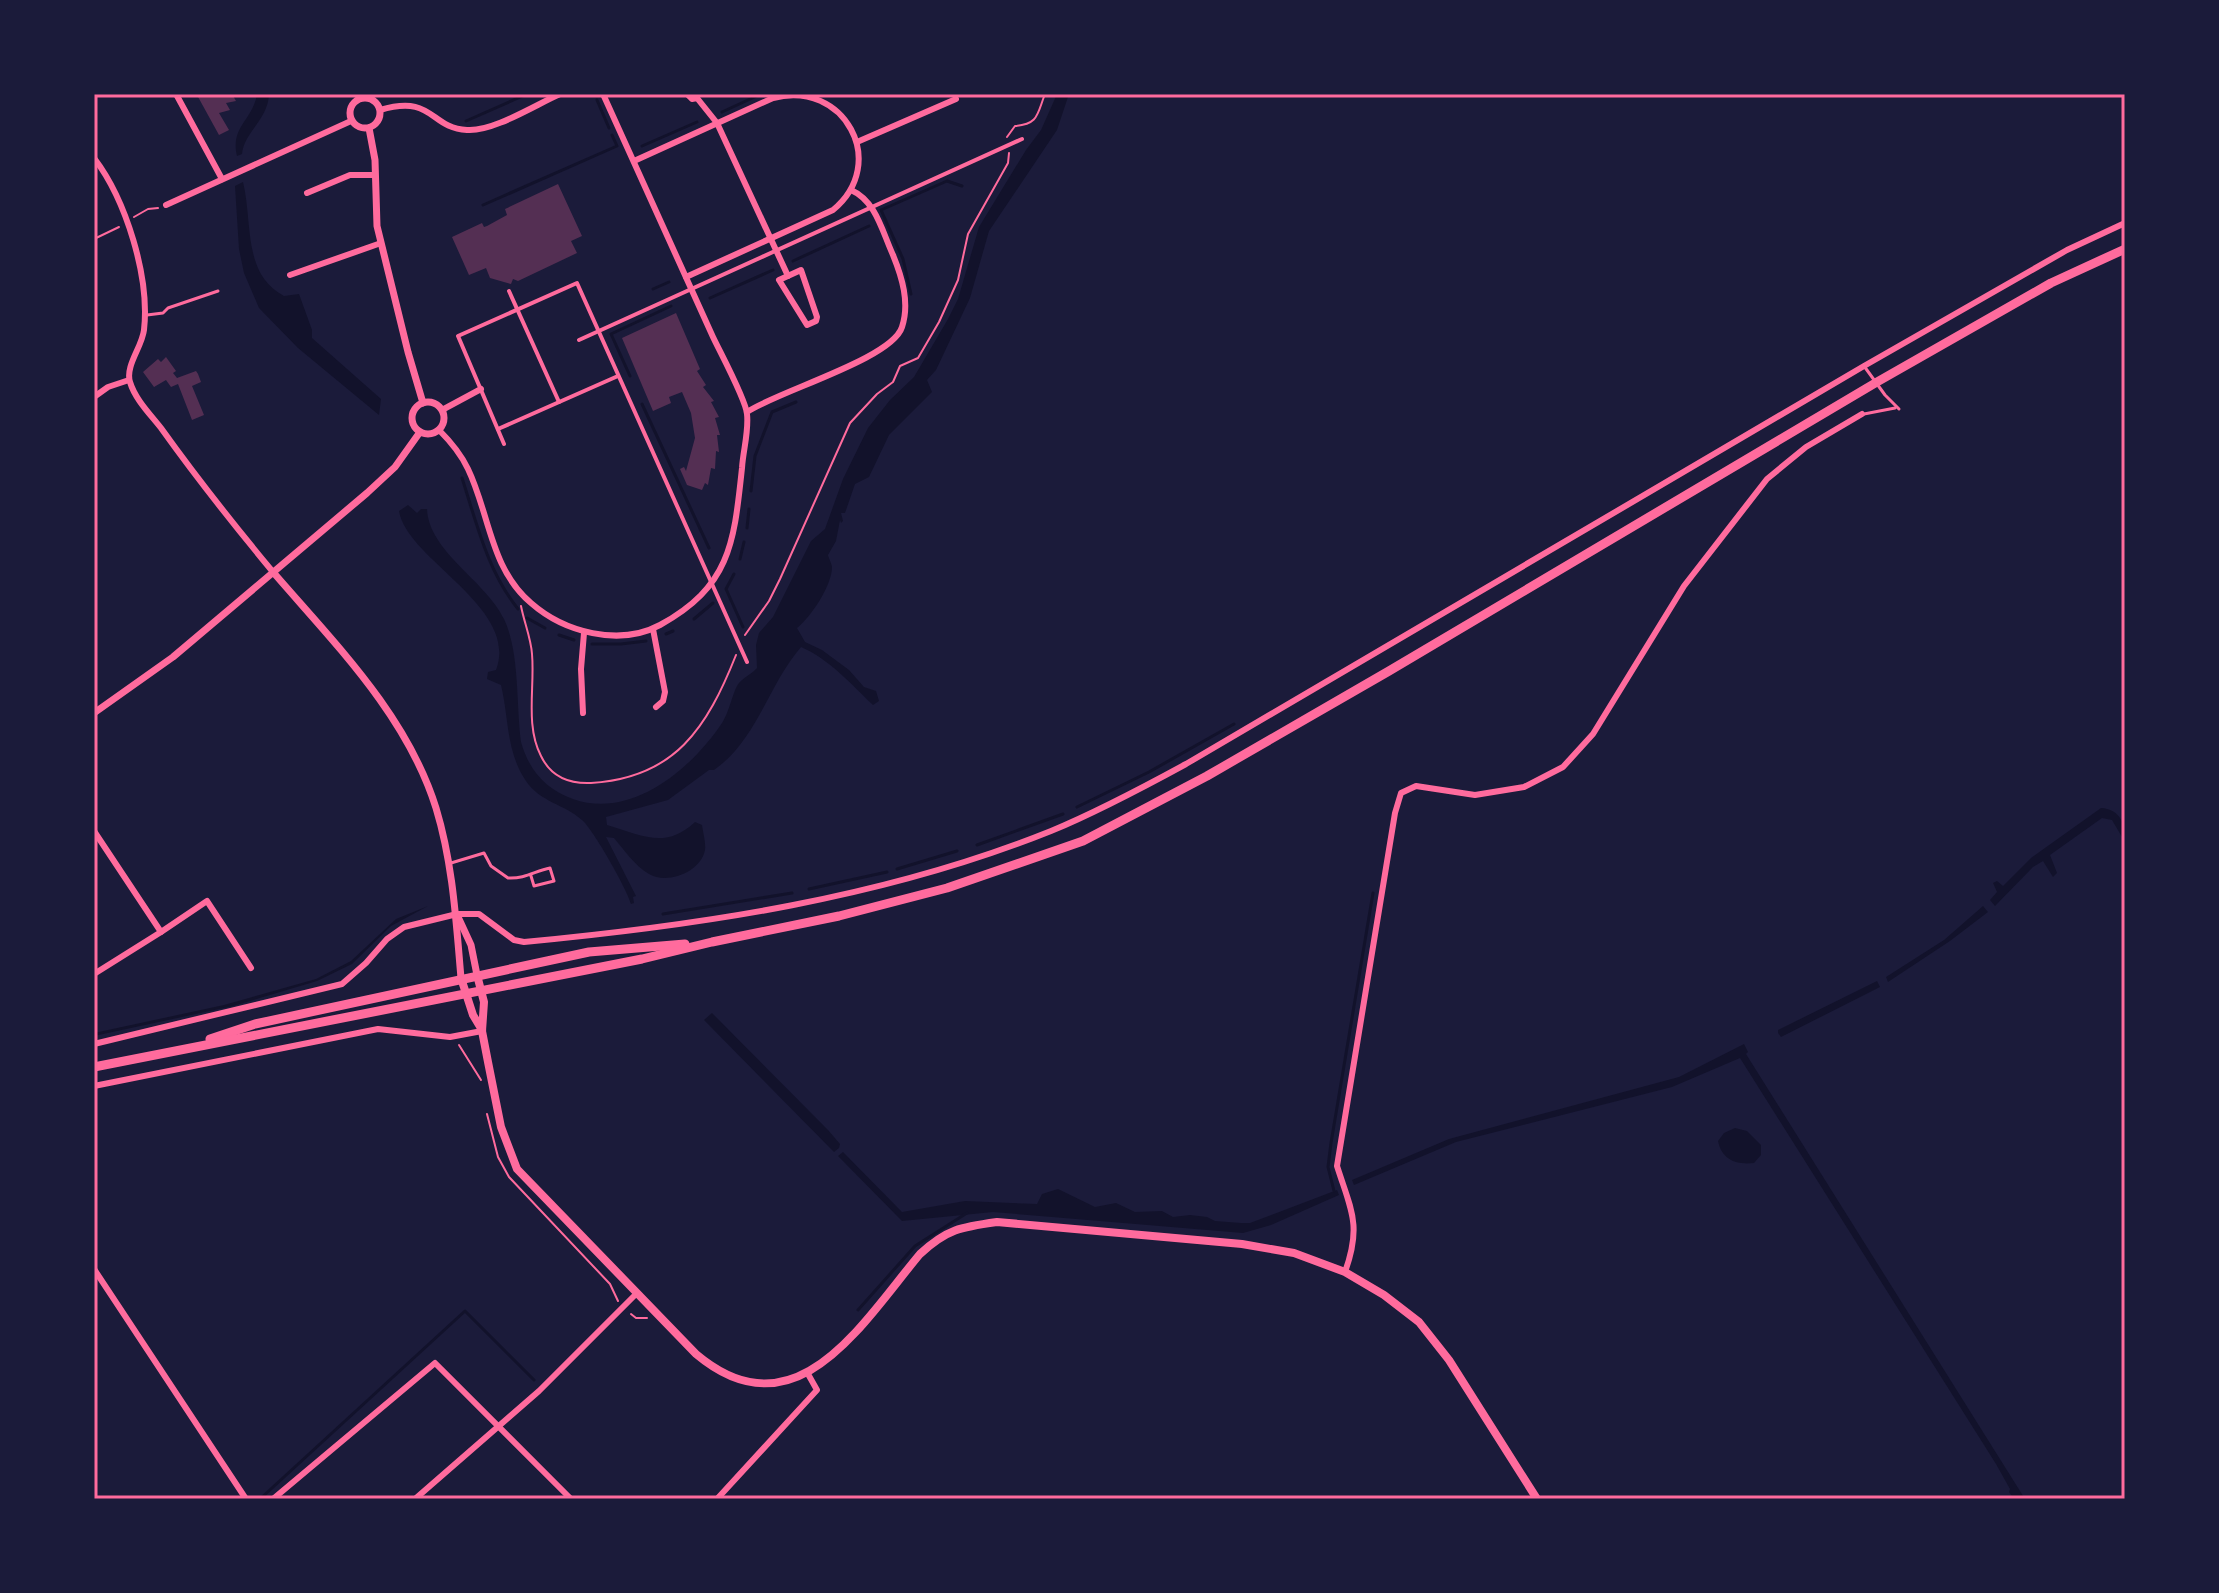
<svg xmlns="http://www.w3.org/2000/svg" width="2219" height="1593" viewBox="0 0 2219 1593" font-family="'Public Sans',sans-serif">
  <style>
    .water { fill: #12122b }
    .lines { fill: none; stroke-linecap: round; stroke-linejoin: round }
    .stream { stroke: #12122b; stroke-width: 3 }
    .building { fill: #542f53 }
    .path { stroke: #ff6b9d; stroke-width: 2 }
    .service { stroke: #ff6b9d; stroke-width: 3 }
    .pedestrian { stroke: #ff6b9d; stroke-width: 4 }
    .minor { stroke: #ff6b9d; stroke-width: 6 }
    .tertiary { stroke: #ff6b9d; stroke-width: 7 }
    .secondary { stroke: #ff6b9d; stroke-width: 8 }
    .primary { stroke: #ff6b9d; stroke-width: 9 }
    .neatline { fill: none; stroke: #ff6b9d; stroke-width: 3 }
  </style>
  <rect width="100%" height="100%" fill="#1b1b3a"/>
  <!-- water -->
  <g class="water">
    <path d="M 257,94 L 269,94 C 268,120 244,132 242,154 L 237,156 C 230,127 253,120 257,94 Z"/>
    <path d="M 1057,94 L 1069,94 L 1057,130 L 989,231 L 970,298 L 936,370 L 927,380 L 932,392 L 889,435 L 869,477 L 855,484 L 845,513 L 841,513 L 843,521 L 841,523 L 840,520 L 836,541 L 828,555 C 828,556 832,565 832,567 C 832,586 810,618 797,628 L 805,642 L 822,650 L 849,670 L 864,687 L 876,691 L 879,701 L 873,705 C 852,685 829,659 801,647 C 768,685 757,740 714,770 L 709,770 L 668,800 L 606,817 L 607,825 C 642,835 665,850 695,822 L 702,825 C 703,833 706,842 705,850 C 701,872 667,885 649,874 C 634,865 625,851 614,838 L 606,837 L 636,896 L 633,897 L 634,903 L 631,904 C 628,891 593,829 582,820 C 564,804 540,802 526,781 C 506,752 509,718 501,685 L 487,679 L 488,672 L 496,670 C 520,607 407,560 399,511 L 408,505 L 417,513 L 421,509 L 427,509 C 429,552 485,580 504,619 C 520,653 516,705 521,742 C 529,770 545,789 573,799 C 632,820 692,768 722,723 C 730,711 733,690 739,683 C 744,677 752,674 757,668 L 756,645 L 759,633 L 773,617 L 811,541 L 825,529 L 843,479 L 868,428 L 890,400 L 914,377 L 948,319 L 958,299 L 979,227 L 1026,150 L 1041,130 Z"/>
    <path d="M 243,182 C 253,222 242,274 284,296 L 299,294 L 312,330 L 312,338 L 381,399 L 379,415 L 298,348 L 259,308 L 244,273 L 239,249 L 235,186 Z"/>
    <path d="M 2101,808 C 2118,809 2125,821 2125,838 L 2122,837 L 2112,820 L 2102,818 L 2050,855 L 2057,873 L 2053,877 L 2043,861 L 2033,867 L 1995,906 L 1990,900 L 1997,892 L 1993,883 L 1997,881 L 2003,886 L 2031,858 Z"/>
    <path d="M 428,906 L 391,926 L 352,964 L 317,981 L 233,1006 L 94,1036 L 94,1033 L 224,1005 L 316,979 L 351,961 L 396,919 Z"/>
    <path d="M 1983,906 L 1988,912 L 1950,941 L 1888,982 L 1886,977 L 1944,940 Z"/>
    <path d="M 1877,981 L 1880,987 L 1781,1037 L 1778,1033 L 1778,1030 Z"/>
    <path d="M 712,1013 L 828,1130 L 840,1144 L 839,1148 L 834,1152 L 704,1020 Z"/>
    <path d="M 1744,1044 L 1748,1052 L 1746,1054 L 2025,1499 L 2014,1499 L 2009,1492 L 2010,1489 L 1996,1464 L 1740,1058 L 1672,1087 L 1456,1142 L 1354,1185 L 1352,1180 L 1449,1139 L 1679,1077 Z"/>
    <path d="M 1735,1128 L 1747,1131 L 1761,1145 L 1761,1155 L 1754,1163 C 1736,1165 1722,1160 1718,1141 L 1724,1133 Z"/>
    <path d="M 843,1152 L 902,1212 L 965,1201 L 1037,1204 L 1042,1194 L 1058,1189 L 1095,1207 L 1116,1203 L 1135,1212 L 1162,1211 L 1173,1217 L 1190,1215 L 1207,1217 L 1215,1221 L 1241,1223 L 1250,1223 L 1337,1190 L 1339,1195 L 1271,1225 L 1243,1233 L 993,1212 L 902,1221 L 838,1156 Z"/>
  </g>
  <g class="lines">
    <!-- stream -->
    <g class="stream">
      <path d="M 597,100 L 609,128"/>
      <path d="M 722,112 L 761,94"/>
      <path d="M 466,121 L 527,94"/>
      <path d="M 642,146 L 697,122"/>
      <path d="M 483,205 L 617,146 L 612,135"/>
      <path d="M 793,261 L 869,226"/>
      <path d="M 653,289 L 669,282"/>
      <path d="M 911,294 L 903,259 L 881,210 L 947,181 L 962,186"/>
      <path d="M 710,298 L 773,270"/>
      <path d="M 630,376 L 611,334 L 671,306"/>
      <path d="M 642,404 L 709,548"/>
      <path d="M 462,478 C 477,524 487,570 518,609"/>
      <path d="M 751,491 L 755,456 L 772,412 L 796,402"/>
      <path d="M 747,528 L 749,509"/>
      <path d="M 740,559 L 744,542"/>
      <path d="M 734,574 L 726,589 L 743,627"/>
      <path d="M 527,618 L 545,628"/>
      <path d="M 694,619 L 713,603"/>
      <path d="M 666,634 L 673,631"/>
      <path d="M 559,635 L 574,640"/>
      <path d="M 592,644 L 621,644 L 646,641"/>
      <path d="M 1077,807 L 1149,772 L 1234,724"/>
      <path d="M 977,845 L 1063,814"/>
      <path d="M 897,869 L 957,851"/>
      <path d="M 809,889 L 887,872"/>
      <path d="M 663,914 L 792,893"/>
      <path d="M 1334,1191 L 1328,1167 L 1331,1143 L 1373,893"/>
      <path d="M 858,1310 L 915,1246 L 967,1213"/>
      <path d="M 260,1499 L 465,1311 L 534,1380"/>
    </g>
  </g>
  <!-- building -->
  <g class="building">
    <path d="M 232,94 L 236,101 L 226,103 L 230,110 L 219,113 L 229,130 L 219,135 L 197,95 Z"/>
    <path d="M 558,184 L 582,236 L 571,241 L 577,253 L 518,281 L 513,279 L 511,284 L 490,278 L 486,268 L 469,275 L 452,237 L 482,223 L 484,227 L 487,226 L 507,215 L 505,209 Z"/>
    <path d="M 676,313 L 700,369 L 697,371 L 706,385 L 703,387 L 714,401 L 711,402 L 719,417 L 715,418 L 720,435 L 717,435 L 719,452 L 716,451 L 715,469 L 711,468 L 708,485 L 705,483 L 702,490 L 687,485 L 680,469 L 684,467 L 686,471 L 695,438 L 691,413 L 682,392 L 669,397 L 671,403 L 653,411 L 622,338 Z"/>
    <path d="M 166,357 L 176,371 L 173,373 L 177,378 L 196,371 L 198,374 L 201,382 L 192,386 L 204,415 L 192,420 L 178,384 L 171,387 L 166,380 L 154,387 L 143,372 L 158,359 L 161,362 Z"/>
  </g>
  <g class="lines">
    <!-- path -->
    <g class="path">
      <path d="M 1007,137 L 1015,126 C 1039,124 1037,114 1045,94"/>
      <path d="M 134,217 L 148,209 L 158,208"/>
      <path d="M 94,239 L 119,227"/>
      <path d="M 521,606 C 524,622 531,638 532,654 C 535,687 525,725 541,756 C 551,777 569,784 591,783 C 675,778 707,728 736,655"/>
      <path d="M 745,635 L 769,601 L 780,579 L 850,423 L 877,394 L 893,382 L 900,366 L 918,358 L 939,322 L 958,280 L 968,234 L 1008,163 L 1009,153"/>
      <path d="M 459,1045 L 481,1080"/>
      <path d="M 487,1114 L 498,1157 L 509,1177 L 610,1284 L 618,1301"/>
      <path d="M 631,1314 L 636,1318 L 647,1318"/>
    </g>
    <!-- service -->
    <g class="service">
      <path d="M 147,315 L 163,313 L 168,308 L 218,291"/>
      <path d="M 1864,366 L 1885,395 L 1899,409"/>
      <path d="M 1864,414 L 1895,408"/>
      <path d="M 451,863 L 484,853 L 491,866 L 508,878 C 525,879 535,871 550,868 L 554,881 L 534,886 L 531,876"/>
    </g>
    <!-- pedestrian -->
    <g class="pedestrian">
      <path d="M 509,291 L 559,402"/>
      <path d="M 579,340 L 1022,139"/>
      <path d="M 498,429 L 618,376"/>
      <path d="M 504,444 L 458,336 L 577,283 L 747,662"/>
    </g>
    <!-- minor -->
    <g class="minor">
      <path d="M 176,94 L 222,179"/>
      <path d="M 687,94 L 692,99 L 697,98 L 717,123 L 788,276"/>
      <path d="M 380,110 C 434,94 429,128 467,130 C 493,132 535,105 560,94"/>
      <path d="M 857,142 L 956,99"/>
      <path d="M 94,158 C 126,200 150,277 144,330 C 142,347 125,366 130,382 C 135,399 150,414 161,428 C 196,477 234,525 273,572"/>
      <path d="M 634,161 L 773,98 C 844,79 890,163 833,210 L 686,277"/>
      <path d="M 307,193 L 350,175 L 374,175"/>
      <path d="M 166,205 L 351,121"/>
      <path d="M 801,270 L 817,317 L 816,321 L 807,325 L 779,280 Z"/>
      <path d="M 290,275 L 381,243"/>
      <path d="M 94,397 L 108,387 L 129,380"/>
      <path d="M 442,410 L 481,389"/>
      <path d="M 747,412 C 778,391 892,359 902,327 C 910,303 902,277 893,255 C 882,231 876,201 851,190"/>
      <path d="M 439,430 C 450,441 461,454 468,469 C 490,515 490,568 531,603 C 564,632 619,647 660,625 C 731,586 734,542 742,468 C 743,451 749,431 747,414 C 746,400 720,352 713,337 C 677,256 640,175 603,94"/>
      <path d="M 653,629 L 665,692 L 663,701 L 656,707"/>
      <path d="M 583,713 L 581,669 L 584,633"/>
      <path d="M 94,831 L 161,932 L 94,974"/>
      <path d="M 161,932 L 207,901 L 251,968"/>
      <path d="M 94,1044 L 342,984 L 366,963 L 387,939 L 404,927 L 457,914 L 479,914 L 514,940 L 524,942 C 703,925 884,898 1051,831 C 1097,812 1142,788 1186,764 L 1864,366 L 2067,250 L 2125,223"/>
      <path d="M 94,1086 L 378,1029 L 450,1037 L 482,1031"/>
      <path d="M 94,1269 L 246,1499"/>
      <path d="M 1345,1272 C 1362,1225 1351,1210 1337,1166 L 1395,813 L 1401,793 L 1416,786 L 1475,795 L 1524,787 L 1563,767 L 1593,734 L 1684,586 L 1767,479 L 1806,447 L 1862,414"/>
      <path d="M 273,1499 L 435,1363 L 571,1499"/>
      <path d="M 415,1499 L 539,1391 L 636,1294"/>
      <path d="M 717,1499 L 817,1390 L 808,1374"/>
    </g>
    <!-- tertiary -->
    <g class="tertiary">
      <circle cx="365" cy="113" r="15"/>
      <path d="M 369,128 L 375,160 L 377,226 L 408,352 L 423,403"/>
      <circle cx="428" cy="418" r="16"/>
      <path d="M 273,572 C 335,644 407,715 436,808 C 453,864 456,921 461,978"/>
      <path d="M 94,713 L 173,657 L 367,493 L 395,467 L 420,432"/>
      <path d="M 459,919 L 471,945 L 477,975"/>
    </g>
    <!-- secondary -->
    <g class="secondary">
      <path d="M 477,975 L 484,1002 L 482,1031 L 488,1062 L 501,1127 L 517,1169 L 696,1354 C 796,1438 862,1323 920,1254 C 947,1229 961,1227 997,1222 L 1242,1244 L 1294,1253 L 1345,1272 L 1384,1295 L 1419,1322 L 1449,1360 L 1537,1499"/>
      <path d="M 461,978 L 473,1015 L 482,1030"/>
    </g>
    <!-- primary -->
    <g class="primary">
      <path d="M 210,1039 L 255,1024 L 589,952 L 685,944"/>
      <path d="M 94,1067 L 642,959 L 712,942 L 839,916 L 947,888 L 1083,841 L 1207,776 L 1389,671 L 1877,382 L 2051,283 L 2125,249"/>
    </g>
  </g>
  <!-- border -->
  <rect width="2219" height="1593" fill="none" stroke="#1b1b3a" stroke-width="192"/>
  <rect x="96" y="96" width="2027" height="1401" class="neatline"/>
</svg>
